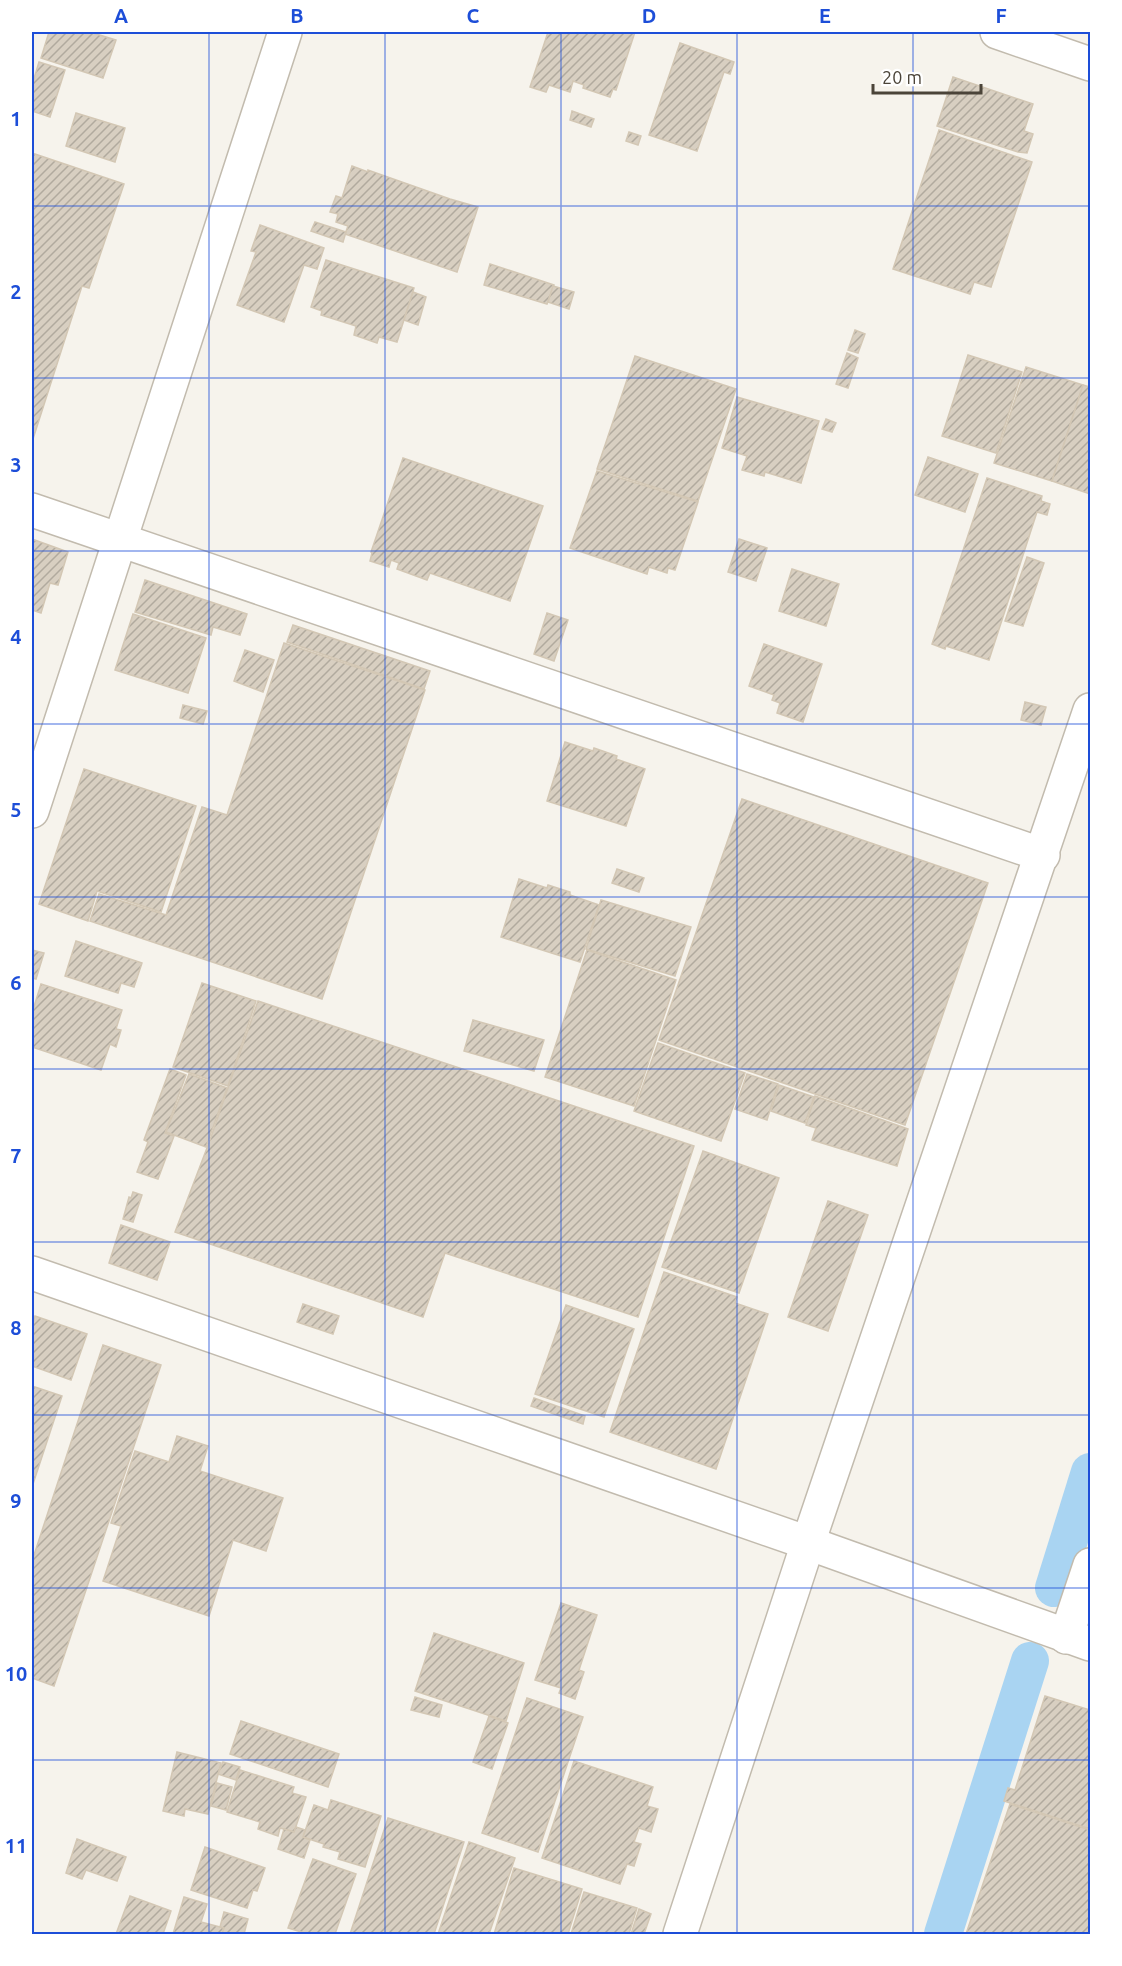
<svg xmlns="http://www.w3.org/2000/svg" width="1122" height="1966" viewBox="0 0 1122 1966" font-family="Ubuntu,sans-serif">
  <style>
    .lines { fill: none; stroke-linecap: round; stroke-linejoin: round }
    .canal { stroke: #a9d4f2; stroke-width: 38 }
    .building { fill: url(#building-hatch); stroke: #d3c7b4; stroke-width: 1.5 }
    .minor-casing { stroke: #c2bbae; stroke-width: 36 }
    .tertiary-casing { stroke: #c2bbae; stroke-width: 36 }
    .minor { stroke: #fff; stroke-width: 33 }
    .tertiary { stroke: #fff; stroke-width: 33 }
    .grid { fill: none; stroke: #1d4ed8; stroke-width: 1.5; stroke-opacity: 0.55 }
    .neatline { fill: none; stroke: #1d4ed8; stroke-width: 2 }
    .grid-label { font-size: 20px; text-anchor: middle; font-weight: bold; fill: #1d4ed8 }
  </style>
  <defs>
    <pattern id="building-hatch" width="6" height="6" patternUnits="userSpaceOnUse" patternTransform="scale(1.5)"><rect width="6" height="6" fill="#d8cfc1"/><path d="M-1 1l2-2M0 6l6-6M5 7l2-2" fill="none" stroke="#b1aa9e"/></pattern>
  </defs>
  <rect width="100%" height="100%" fill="#f6f3ec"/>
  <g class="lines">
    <!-- canal -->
    <g class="canal">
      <path d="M 1054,1588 L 1090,1472"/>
      <path d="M 943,1934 L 1030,1661"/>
    </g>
  </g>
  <!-- building -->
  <g class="building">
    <path d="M 49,32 L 90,32 L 116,40 L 103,78 L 41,58 Z"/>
    <path d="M 548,32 L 635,32 L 616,90 L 613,89 L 610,97 L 583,88 L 584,85 L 573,81 L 570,92 L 549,85 L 546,92 L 530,87 Z"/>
    <path d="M 680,43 L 734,62 L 730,74 L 724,72 L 697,151 L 649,135 Z"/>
    <path d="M 39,62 L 65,70 L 50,117 L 32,111 L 32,85 Z"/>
    <path d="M 953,77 L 1033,104 L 1024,131 L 1033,134 L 1027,153 L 1018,152 L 937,126 Z"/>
    <path d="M 572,111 L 594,119 L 591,127 L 570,120 Z"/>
    <path d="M 76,113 L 125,128 L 115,162 L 66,146 Z"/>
    <path d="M 939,130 L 1032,162 L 991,287 L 974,282 L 970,294 L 893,269 Z"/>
    <path d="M 629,132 L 641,136 L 638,145 L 626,141 Z"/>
    <path d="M 32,153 L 124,184 L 89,288 L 82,286 L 32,442 Z"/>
    <path d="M 352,166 L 368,172 L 368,170 L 450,199 L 478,207 L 457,272 L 345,234 L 348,226 L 336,222 L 338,214 L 330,212 L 336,196 L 342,198 Z"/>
    <path d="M 315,222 L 346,232 L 343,242 L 311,231 Z"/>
    <path d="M 260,225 L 324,248 L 317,269 L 304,265 L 284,322 L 237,305 L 256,252 L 251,251 Z"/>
    <path d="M 326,260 L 414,288 L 397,342 L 379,337 L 377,343 L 354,335 L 356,326 L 321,315 L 322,311 L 311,307 Z"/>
    <path d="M 490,264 L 554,285 L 547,304 L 484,285 Z"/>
    <path d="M 553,286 L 574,292 L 569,309 L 548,302 Z"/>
    <path d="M 413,292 L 426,297 L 418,325 L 404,320 Z"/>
    <path d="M 855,330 L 865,334 L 858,353 L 848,350 Z"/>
    <path d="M 847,353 L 858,358 L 848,388 L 836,384 Z"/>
    <path d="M 968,355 L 1022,372 L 996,453 L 942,436 Z"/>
    <path d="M 635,356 L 736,389 L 698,501 L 597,469 Z"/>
    <path d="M 1026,367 L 1083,385 L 1052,481 L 994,463 Z"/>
    <path d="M 1083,385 L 1090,387 L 1090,494 L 1052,481 Z"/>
    <path d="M 737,397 L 819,421 L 801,483 L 765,472 L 764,476 L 742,470 L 747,456 L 722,448 Z"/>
    <path d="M 826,419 L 836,423 L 832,432 L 822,429 Z"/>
    <path d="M 928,457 L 978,474 L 965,512 L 915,495 Z"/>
    <path d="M 403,458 L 543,506 L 510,601 L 430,573 L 427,580 L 397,569 L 399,563 L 391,560 L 389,567 L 370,561 L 372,553 L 371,552 Z"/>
    <path d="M 597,471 L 698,502 L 675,570 L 668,568 L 667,573 L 649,567 L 647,574 L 570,548 Z"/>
    <path d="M 987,478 L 1042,496 L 1041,501 L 1050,504 L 1047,515 L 1037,512 L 989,660 L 946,646 L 945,649 L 932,644 Z"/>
    <path d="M 32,539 L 68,552 L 58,585 L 50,583 L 41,613 L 32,610 Z"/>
    <path d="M 739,539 L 767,548 L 756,581 L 728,572 Z"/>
    <path d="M 1027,557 L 1044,563 L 1023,626 L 1005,621 Z"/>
    <path d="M 792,569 L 839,584 L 826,626 L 779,611 Z"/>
    <path d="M 145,580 L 247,614 L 240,635 L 213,627 L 211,635 L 135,612 Z"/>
    <path d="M 547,613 L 568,620 L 554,661 L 534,654 Z"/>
    <path d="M 133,614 L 206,638 L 188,693 L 115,670 Z"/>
    <path d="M 293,625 L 430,671 L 424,689 L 287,642 Z"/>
    <path d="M 284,643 L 425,690 L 322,999 L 90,921 L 99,894 L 166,915 L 202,807 L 227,815 Z"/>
    <path d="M 764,644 L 822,664 L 803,722 L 777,713 L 780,703 L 772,700 L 774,695 L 749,686 Z"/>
    <path d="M 245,650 L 274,660 L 263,692 L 234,681 Z"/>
    <path d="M 1025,702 L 1046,707 L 1041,725 L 1021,720 Z"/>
    <path d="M 183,705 L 207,711 L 203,724 L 180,718 Z"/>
    <path d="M 565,742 L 593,751 L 594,748 L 617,756 L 616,759 L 645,769 L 626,826 L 547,801 Z"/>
    <path d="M 84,769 L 196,806 L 161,912 L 97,891 L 88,921 L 39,904 Z"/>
    <path d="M 742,799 L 988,883 L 905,1125 L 659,1040 Z"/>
    <path d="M 617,869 L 644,878 L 639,892 L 612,883 Z"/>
    <path d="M 519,879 L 547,888 L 548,885 L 570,892 L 570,895 L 599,905 L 580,962 L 501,937 Z"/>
    <path d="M 601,900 L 691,927 L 675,976 L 586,949 Z"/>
    <path d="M 76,941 L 142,963 L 134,987 L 121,983 L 118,993 L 65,976 Z"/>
    <path d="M 32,950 L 44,953 L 36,979 L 32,978 Z"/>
    <path d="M 587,950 L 676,980 L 634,1106 L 545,1077 Z"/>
    <path d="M 202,983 L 256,1001 L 228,1086 L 173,1067 Z"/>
    <path d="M 41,984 L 122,1010 L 116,1029 L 121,1030 L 116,1047 L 110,1044 L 101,1070 L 32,1047 L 32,1013 Z"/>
    <path d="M 258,1001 L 694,1146 L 638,1317 L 445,1253 L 423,1317 L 175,1232 L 210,1140 Z"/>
    <path d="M 473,1020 L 544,1040 L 534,1071 L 464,1051 Z"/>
    <path d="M 658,1043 L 745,1073 L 721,1141 L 634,1111 Z"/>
    <path d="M 170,1069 L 186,1075 L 165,1133 L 174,1136 L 158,1179 L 137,1172 L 148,1142 L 144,1140 Z"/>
    <path d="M 189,1074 L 227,1088 L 206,1147 L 166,1132 Z"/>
    <path d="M 747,1074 L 778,1084 L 767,1120 L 735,1109 Z"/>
    <path d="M 779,1085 L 814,1097 L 805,1123 L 771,1111 Z"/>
    <path d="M 815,1096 L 908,1129 L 897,1166 L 812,1140 L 816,1128 L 806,1125 Z"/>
    <path d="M 703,1151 L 779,1178 L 739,1293 L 662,1267 Z"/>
    <path d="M 133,1192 L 142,1195 L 133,1222 L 123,1219 L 129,1197 L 131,1198 Z"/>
    <path d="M 828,1201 L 868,1215 L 828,1331 L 788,1317 Z"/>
    <path d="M 121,1225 L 170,1242 L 157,1280 L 109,1263 Z"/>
    <path d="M 664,1272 L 737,1297 L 735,1303 L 768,1314 L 716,1469 L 610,1432 Z"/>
    <path d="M 303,1304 L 339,1316 L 333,1334 L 297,1322 Z"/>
    <path d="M 566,1305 L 634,1329 L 604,1417 L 535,1394 Z"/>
    <path d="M 35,1316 L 87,1334 L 71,1380 L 32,1366 L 32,1326 Z"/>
    <path d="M 103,1345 L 161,1365 L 54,1686 L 32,1678 L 32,1561 Z"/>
    <path d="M 32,1386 L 62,1396 L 32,1487 Z"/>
    <path d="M 534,1398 L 585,1416 L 583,1424 L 531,1406 Z"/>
    <path d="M 177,1436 L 208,1446 L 200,1471 L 283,1498 L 266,1551 L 233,1540 L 209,1616 L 103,1581 L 121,1526 L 111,1523 L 135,1451 L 169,1462 Z"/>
    <path d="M 561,1603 L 597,1615 L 579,1670 L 584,1672 L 575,1699 L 559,1693 L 561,1688 L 535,1680 Z"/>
    <path d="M 434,1633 L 524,1663 L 506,1721 L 415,1691 Z"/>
    <path d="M 1045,1696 L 1090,1710 L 1090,1829 L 1004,1801 L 1008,1788 L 1015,1790 Z"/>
    <path d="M 415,1697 L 442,1705 L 439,1717 L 411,1710 Z"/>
    <path d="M 527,1698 L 583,1717 L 538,1852 L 482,1833 Z"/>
    <path d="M 489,1716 L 508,1723 L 492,1769 L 473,1762 Z"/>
    <path d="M 241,1721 L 339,1754 L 328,1787 L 230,1754 Z"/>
    <path d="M 177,1752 L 221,1763 L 208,1814 L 185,1809 L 184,1816 L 163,1811 Z"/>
    <path d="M 574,1761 L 653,1787 L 647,1806 L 658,1809 L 651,1832 L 639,1828 L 634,1842 L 641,1844 L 634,1866 L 627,1864 L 620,1884 L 542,1858 Z"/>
    <path d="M 223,1762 L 240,1767 L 236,1780 L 218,1774 Z"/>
    <path d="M 240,1770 L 294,1787 L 292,1793 L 306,1797 L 294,1832 L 280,1828 L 278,1836 L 258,1829 L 260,1822 L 227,1812 Z"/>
    <path d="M 217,1783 L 232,1787 L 226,1810 L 211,1806 Z"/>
    <path d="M 331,1800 L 381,1816 L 365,1867 L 338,1859 L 340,1852 L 323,1847 L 324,1844 L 303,1837 L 314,1805 L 328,1810 Z"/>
    <path d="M 1010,1804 L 1090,1830 L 1090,1934 L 966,1934 Z"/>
    <path d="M 388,1818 L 464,1842 L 434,1934 L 350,1934 Z"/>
    <path d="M 296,1827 L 305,1830 L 303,1837 L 310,1840 L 304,1858 L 278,1849 L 284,1829 L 294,1832 Z"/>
    <path d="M 77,1839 L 126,1857 L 117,1881 L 86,1870 L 82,1879 L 66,1873 Z"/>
    <path d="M 469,1842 L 515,1858 L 489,1934 L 483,1932 L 483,1934 L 438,1934 Z"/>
    <path d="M 205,1847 L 265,1868 L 257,1891 L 253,1890 L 247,1908 L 191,1890 Z"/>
    <path d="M 313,1859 L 356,1874 L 335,1934 L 308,1934 L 288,1928 Z"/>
    <path d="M 514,1868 L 582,1889 L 568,1934 L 494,1934 Z"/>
    <path d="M 584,1892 L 637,1908 L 629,1934 L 571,1934 Z"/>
    <path d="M 130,1896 L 171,1911 L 163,1934 L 116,1934 Z"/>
    <path d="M 184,1897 L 207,1904 L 201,1922 L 224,1928 L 222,1934 L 173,1934 Z"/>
    <path d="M 639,1909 L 651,1914 L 644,1934 L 631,1934 Z"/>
    <path d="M 224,1912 L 248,1919 L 244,1934 L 222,1934 L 224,1928 L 220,1927 Z"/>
  </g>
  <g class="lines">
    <defs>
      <g id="minor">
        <path d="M 32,510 L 1043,855"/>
        <path d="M 32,1273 L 808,1543 L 1090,1644"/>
        <path d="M 1066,1637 L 1090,1565"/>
      </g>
      <g id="tertiary">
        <path d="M 997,32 L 1090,64"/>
        <path d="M 32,811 L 285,32"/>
        <path d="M 680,1934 L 808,1543 L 1090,710"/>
      </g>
    </defs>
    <!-- minor casing -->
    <use href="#minor" class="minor-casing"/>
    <!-- tertiary casing -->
    <use href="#tertiary" class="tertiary-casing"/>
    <!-- minor -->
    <use href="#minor" class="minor"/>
    <!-- tertiary -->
    <use href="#tertiary" class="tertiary"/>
  </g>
  <!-- grid -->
  <path class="grid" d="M 209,32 L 209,1934M 385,32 L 385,1934M 561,32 L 561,1934M 737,32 L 737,1934M 913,32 L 913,1934M 32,206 L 1090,206M 32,378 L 1090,378M 32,551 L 1090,551M 32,724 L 1090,724M 32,897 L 1090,897M 32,1069 L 1090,1069M 32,1242 L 1090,1242M 32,1415 L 1090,1415M 32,1588 L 1090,1588M 32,1760 L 1090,1760"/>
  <!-- border -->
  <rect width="1122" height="1966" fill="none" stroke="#ffffff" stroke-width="66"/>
  <!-- scale -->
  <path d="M873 84v9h108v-9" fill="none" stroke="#4b4439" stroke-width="3"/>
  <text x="882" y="84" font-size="18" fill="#4b4439" stroke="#ffffff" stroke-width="4.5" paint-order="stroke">20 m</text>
  <rect x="33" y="33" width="1056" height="1900" class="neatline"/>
  <g class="grid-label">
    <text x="121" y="23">A</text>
    <text x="297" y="23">B</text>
    <text x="473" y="23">C</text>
    <text x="649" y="23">D</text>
    <text x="825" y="23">E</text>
    <text x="1001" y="23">F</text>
    <text x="16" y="126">1</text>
    <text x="16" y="299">2</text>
    <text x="16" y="472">3</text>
    <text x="16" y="644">4</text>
    <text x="16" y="817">5</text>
    <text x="16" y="990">6</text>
    <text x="16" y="1163">7</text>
    <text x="16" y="1335">8</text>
    <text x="16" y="1508">9</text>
    <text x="16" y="1681">10</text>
    <text x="16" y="1853">11</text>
  </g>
</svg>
